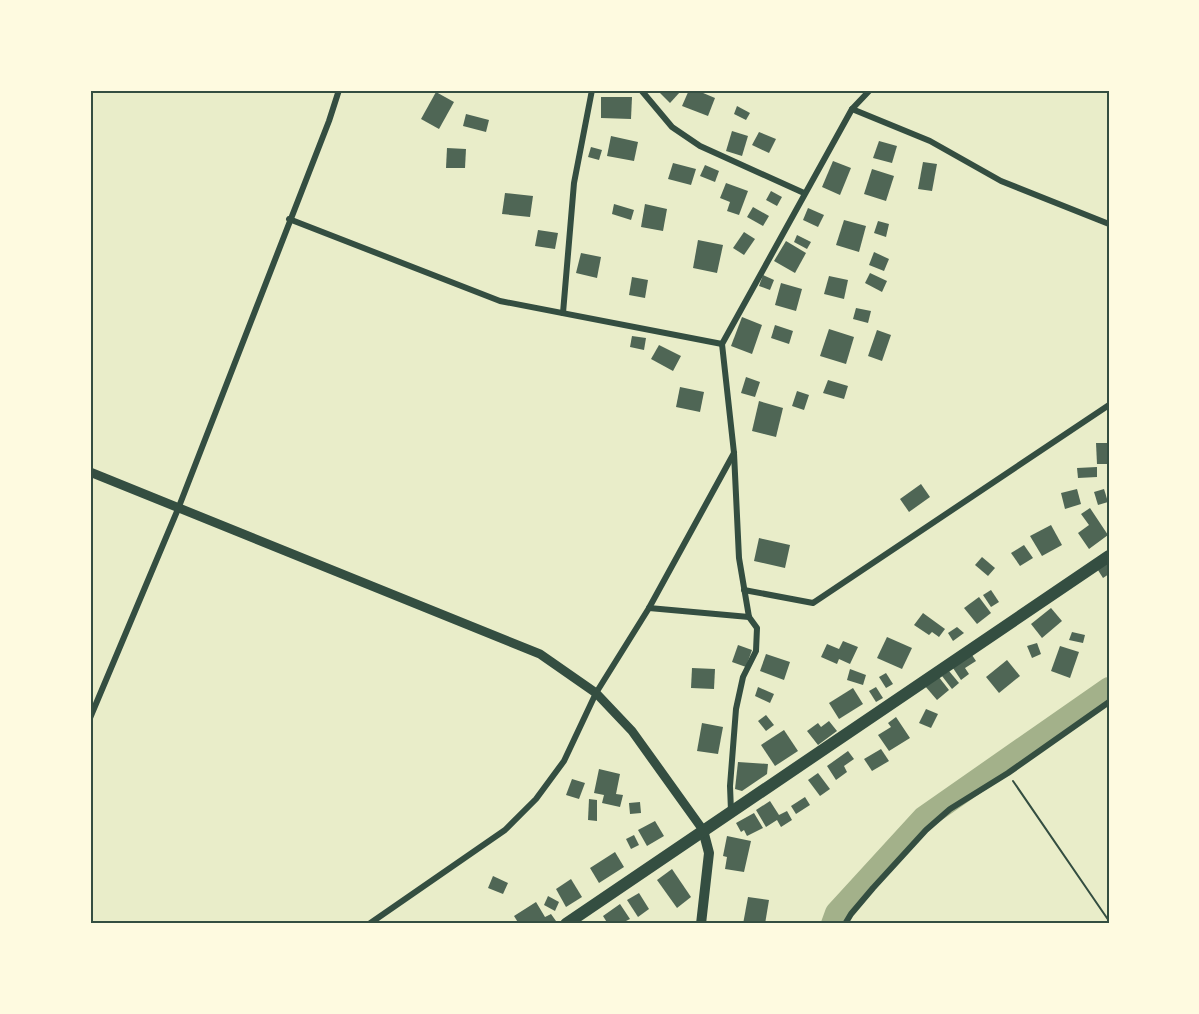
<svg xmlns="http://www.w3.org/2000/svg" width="1199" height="1014" viewBox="0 0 1199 1014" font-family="Rubik,sans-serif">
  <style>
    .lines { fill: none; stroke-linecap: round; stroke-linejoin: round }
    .river { stroke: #a3b18a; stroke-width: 24 }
    .building { fill: #4f6655 }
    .path { stroke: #344e41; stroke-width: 2 }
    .minor { stroke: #344e41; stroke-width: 6 }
    .tertiary { stroke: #344e41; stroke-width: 9 }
    .secondary { stroke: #344e41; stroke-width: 10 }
    .primary { stroke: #344e41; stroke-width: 12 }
    .neatline { fill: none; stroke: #344e41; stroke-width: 2 }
  </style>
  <rect width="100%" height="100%" fill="#e9edc9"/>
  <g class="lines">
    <!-- river -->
    <path class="river" d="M 833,924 L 837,913 L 924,818 L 1109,689"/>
  </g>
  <!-- building -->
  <g class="building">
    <path d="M 661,90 L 678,90 L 680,92 L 670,103 L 659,92 Z"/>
    <path d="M 689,90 L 696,90 L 715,98 L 708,116 L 682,106 Z"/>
    <path d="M 436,92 L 454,102 L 439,129 L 421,119 Z"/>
    <path d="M 601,97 L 632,97 L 631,119 L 601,118 Z"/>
    <path d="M 737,106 L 750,113 L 746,120 L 734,114 Z"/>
    <path d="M 466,114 L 489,120 L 486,132 L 463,126 Z"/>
    <path d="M 732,131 L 748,136 L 742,156 L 726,151 Z"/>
    <path d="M 759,132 L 776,139 L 769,153 L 752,145 Z"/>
    <path d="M 611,136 L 638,142 L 634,161 L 607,156 Z"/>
    <path d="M 879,141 L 897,146 L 892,163 L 873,158 Z"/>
    <path d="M 591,147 L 602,150 L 599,160 L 588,157 Z"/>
    <path d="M 447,148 L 466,149 L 465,168 L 446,168 Z"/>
    <path d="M 833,161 L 851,168 L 840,195 L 822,187 Z"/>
    <path d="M 923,162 L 937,164 L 932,191 L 918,189 Z"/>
    <path d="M 673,163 L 696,169 L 691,185 L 668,179 Z"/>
    <path d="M 705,165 L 719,171 L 715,182 L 700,176 Z"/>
    <path d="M 872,169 L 894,176 L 886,201 L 864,194 Z"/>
    <path d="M 726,183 L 748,191 L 739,215 L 727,211 L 730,202 L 720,198 Z"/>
    <path d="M 771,191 L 782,197 L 777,206 L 766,200 Z"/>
    <path d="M 505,193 L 533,196 L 530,217 L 502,214 Z"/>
    <path d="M 614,204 L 634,210 L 631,220 L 612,214 Z"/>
    <path d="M 645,204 L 667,209 L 663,231 L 641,227 Z"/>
    <path d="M 753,207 L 769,216 L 763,226 L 747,217 Z"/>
    <path d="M 808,208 L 824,215 L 818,227 L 803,220 Z"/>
    <path d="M 844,220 L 866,226 L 859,252 L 836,245 Z"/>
    <path d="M 878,221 L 889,224 L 886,237 L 874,233 Z"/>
    <path d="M 538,230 L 558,233 L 555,249 L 535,246 Z"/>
    <path d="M 744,232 L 755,239 L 744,255 L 733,248 Z"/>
    <path d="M 797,235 L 811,242 L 807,249 L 794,242 Z"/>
    <path d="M 698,240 L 723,245 L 717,273 L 693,268 Z"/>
    <path d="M 786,241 L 806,253 L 795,273 L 774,261 Z"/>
    <path d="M 874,252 L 889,259 L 884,271 L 869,265 Z"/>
    <path d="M 581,253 L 601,257 L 597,278 L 576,273 Z"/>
    <path d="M 870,273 L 887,281 L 882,292 L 865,283 Z"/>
    <path d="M 763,275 L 774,280 L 770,290 L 759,286 Z"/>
    <path d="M 829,276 L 848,280 L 844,299 L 824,294 Z"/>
    <path d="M 632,277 L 648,280 L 645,298 L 629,295 Z"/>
    <path d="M 781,283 L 802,289 L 796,311 L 775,305 Z"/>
    <path d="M 856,308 L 871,311 L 868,323 L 853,319 Z"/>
    <path d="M 742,317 L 762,325 L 752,354 L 731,346 Z"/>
    <path d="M 775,325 L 793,331 L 789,344 L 771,338 Z"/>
    <path d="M 829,329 L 854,337 L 846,364 L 820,356 Z"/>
    <path d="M 877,330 L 891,335 L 882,361 L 868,356 Z"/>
    <path d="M 632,336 L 646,338 L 644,350 L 630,347 Z"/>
    <path d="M 659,345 L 681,356 L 673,371 L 651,359 Z"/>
    <path d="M 746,377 L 760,382 L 755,397 L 741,393 Z"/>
    <path d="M 828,380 L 848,386 L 844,399 L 823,393 Z"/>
    <path d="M 680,387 L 704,392 L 700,412 L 676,407 Z"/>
    <path d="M 797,391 L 809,395 L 804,410 L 792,406 Z"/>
    <path d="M 759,401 L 783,408 L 776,437 L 752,431 Z"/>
    <path d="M 1096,443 L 1109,443 L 1109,464 L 1097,464 Z"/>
    <path d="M 1097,467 L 1097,477 L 1078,478 L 1077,468 Z"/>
    <path d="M 921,484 L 930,497 L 909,512 L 900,499 Z"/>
    <path d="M 1077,489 L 1081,504 L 1065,509 L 1061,493 Z"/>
    <path d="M 1104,489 L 1108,502 L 1098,505 L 1094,492 Z"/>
    <path d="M 1090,508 L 1108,535 L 1089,549 L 1078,533 L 1089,525 L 1081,514 Z"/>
    <path d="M 1051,525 L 1062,545 L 1042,556 L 1030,536 Z"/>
    <path d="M 759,538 L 790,545 L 785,568 L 754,561 Z"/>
    <path d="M 1024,545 L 1033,558 L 1020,566 L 1011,553 Z"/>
    <path d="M 982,557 L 995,568 L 988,576 L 975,565 Z"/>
    <path d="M 1109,562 L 1109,574 L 1103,578 L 1096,567 Z"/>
    <path d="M 991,590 L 999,602 L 991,607 L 983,595 Z"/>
    <path d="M 979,597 L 991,613 L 977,624 L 964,608 Z"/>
    <path d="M 1051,608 L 1062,621 L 1042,638 L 1031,624 Z"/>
    <path d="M 923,613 L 945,629 L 939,637 L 932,632 L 929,635 L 914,625 Z"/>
    <path d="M 957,627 L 964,633 L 953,641 L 948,633 Z"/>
    <path d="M 1072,632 L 1085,635 L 1083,643 L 1069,640 Z"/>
    <path d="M 887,637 L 912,648 L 902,669 L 877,658 Z"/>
    <path d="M 843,641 L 858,647 L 850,664 L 839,659 L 837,664 L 821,657 L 827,644 L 839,649 Z"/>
    <path d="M 1037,643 L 1041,654 L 1032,658 L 1027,646 Z"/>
    <path d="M 738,645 L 752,650 L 746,667 L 732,662 Z"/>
    <path d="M 1060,646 L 1079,652 L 1070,678 L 1051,671 Z"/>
    <path d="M 970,652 L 976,661 L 965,668 L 969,674 L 961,680 L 951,665 Z"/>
    <path d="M 766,654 L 790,662 L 784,680 L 760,671 Z"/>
    <path d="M 1007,660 L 1020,676 L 999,693 L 986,677 Z"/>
    <path d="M 692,668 L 715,669 L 714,689 L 691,688 Z"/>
    <path d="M 850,669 L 866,675 L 863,685 L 847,680 Z"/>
    <path d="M 949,671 L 959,683 L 952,689 L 942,676 Z"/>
    <path d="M 886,673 L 893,684 L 886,688 L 879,677 Z"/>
    <path d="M 938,676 L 949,690 L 937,700 L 925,686 Z"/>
    <path d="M 758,687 L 774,694 L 770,703 L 755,696 Z"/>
    <path d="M 876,687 L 883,698 L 876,702 L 869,691 Z"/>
    <path d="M 853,688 L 863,704 L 839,719 L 829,703 Z"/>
    <path d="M 926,709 L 938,714 L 931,728 L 919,723 Z"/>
    <path d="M 766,715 L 774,725 L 766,731 L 758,721 Z"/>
    <path d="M 896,717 L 910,738 L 889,751 L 878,735 L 891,727 L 888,723 Z"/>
    <path d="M 829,721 L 837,731 L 818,745 L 807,731 L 818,723 L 821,727 Z"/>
    <path d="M 702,723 L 723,727 L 718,754 L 697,751 Z"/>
    <path d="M 784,730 L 798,751 L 775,766 L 761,745 Z"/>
    <path d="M 881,749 L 889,761 L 872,771 L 864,759 Z"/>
    <path d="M 848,751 L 854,759 L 844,766 L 847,772 L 836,780 L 827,766 Z"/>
    <path d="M 738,762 L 768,764 L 767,774 L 742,791 L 735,789 Z"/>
    <path d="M 599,769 L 620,774 L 616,794 L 623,795 L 620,807 L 602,803 L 604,795 L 594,793 Z"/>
    <path d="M 818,773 L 830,789 L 820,796 L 808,780 Z"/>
    <path d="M 572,779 L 585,783 L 579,799 L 566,795 Z"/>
    <path d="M 805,797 L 810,805 L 796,814 L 791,806 Z"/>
    <path d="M 589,799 L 597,800 L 597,821 L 588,820 Z"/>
    <path d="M 770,801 L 779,815 L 787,811 L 792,820 L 781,827 L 777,820 L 766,827 L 756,810 Z"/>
    <path d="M 640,802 L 641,813 L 630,814 L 629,803 Z"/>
    <path d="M 754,813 L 763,828 L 747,836 L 744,830 L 741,832 L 736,823 Z"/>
    <path d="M 655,821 L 664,836 L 647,846 L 638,830 Z"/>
    <path d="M 634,835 L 639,845 L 631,849 L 626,839 Z"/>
    <path d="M 727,836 L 751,841 L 744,872 L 725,869 L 727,857 L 723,856 Z"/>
    <path d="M 615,852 L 624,867 L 599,883 L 590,868 Z"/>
    <path d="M 672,869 L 691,897 L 677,908 L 657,880 Z"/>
    <path d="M 493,876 L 508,883 L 503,894 L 488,888 Z"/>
    <path d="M 571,879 L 582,897 L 566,907 L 556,889 Z"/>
    <path d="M 639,893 L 649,909 L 638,917 L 627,900 Z"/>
    <path d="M 548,896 L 559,902 L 555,911 L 544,905 Z"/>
    <path d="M 748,897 L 769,900 L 765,924 L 743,924 Z"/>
    <path d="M 536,902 L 545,917 L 551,914 L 556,921 L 551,924 L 519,924 L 514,916 Z"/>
    <path d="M 620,904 L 630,919 L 626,921 L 628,924 L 608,924 L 603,916 Z"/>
  </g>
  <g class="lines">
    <!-- path -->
    <path class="path" d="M 1013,781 L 1109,921"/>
    <!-- minor -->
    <g class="minor">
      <path d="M 641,90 L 672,127 L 700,146 L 804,193"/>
      <path d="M 852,109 L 930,141 L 1001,181 L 1109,224"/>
      <path d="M 289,219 L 500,301 L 722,344"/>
      <path d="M 563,313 L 574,183 L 592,90"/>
      <path d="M 744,590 L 813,603 L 1109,405"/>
      <path d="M 649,608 L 749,617"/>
      <path d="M 90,718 L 178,509 L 329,121 L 339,90"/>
      <path d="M 731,811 L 730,786 L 736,709 L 743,677 L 756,651 L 757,628 L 749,617 L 739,558 L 734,453 L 722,344 L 852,109 L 870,90"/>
      <path d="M 369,924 L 505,830 L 536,799 L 564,761 L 596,693 L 649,608 L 734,453"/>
      <path d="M 845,924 L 851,914 L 873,888 L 926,830 L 950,809 L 1008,773 L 1109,702"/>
    </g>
    <!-- tertiary -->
    <path class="tertiary" d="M 90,472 L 540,654 L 596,693 L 632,731 L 703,830"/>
    <!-- secondary -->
    <path class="secondary" d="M 701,924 L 709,853 L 703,830"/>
    <!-- primary -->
    <path class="primary" d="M 566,924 L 1109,556"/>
  </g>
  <!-- border -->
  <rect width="1199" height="1014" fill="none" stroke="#fefae0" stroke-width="183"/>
  <rect x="92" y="92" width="1016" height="830" class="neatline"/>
</svg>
